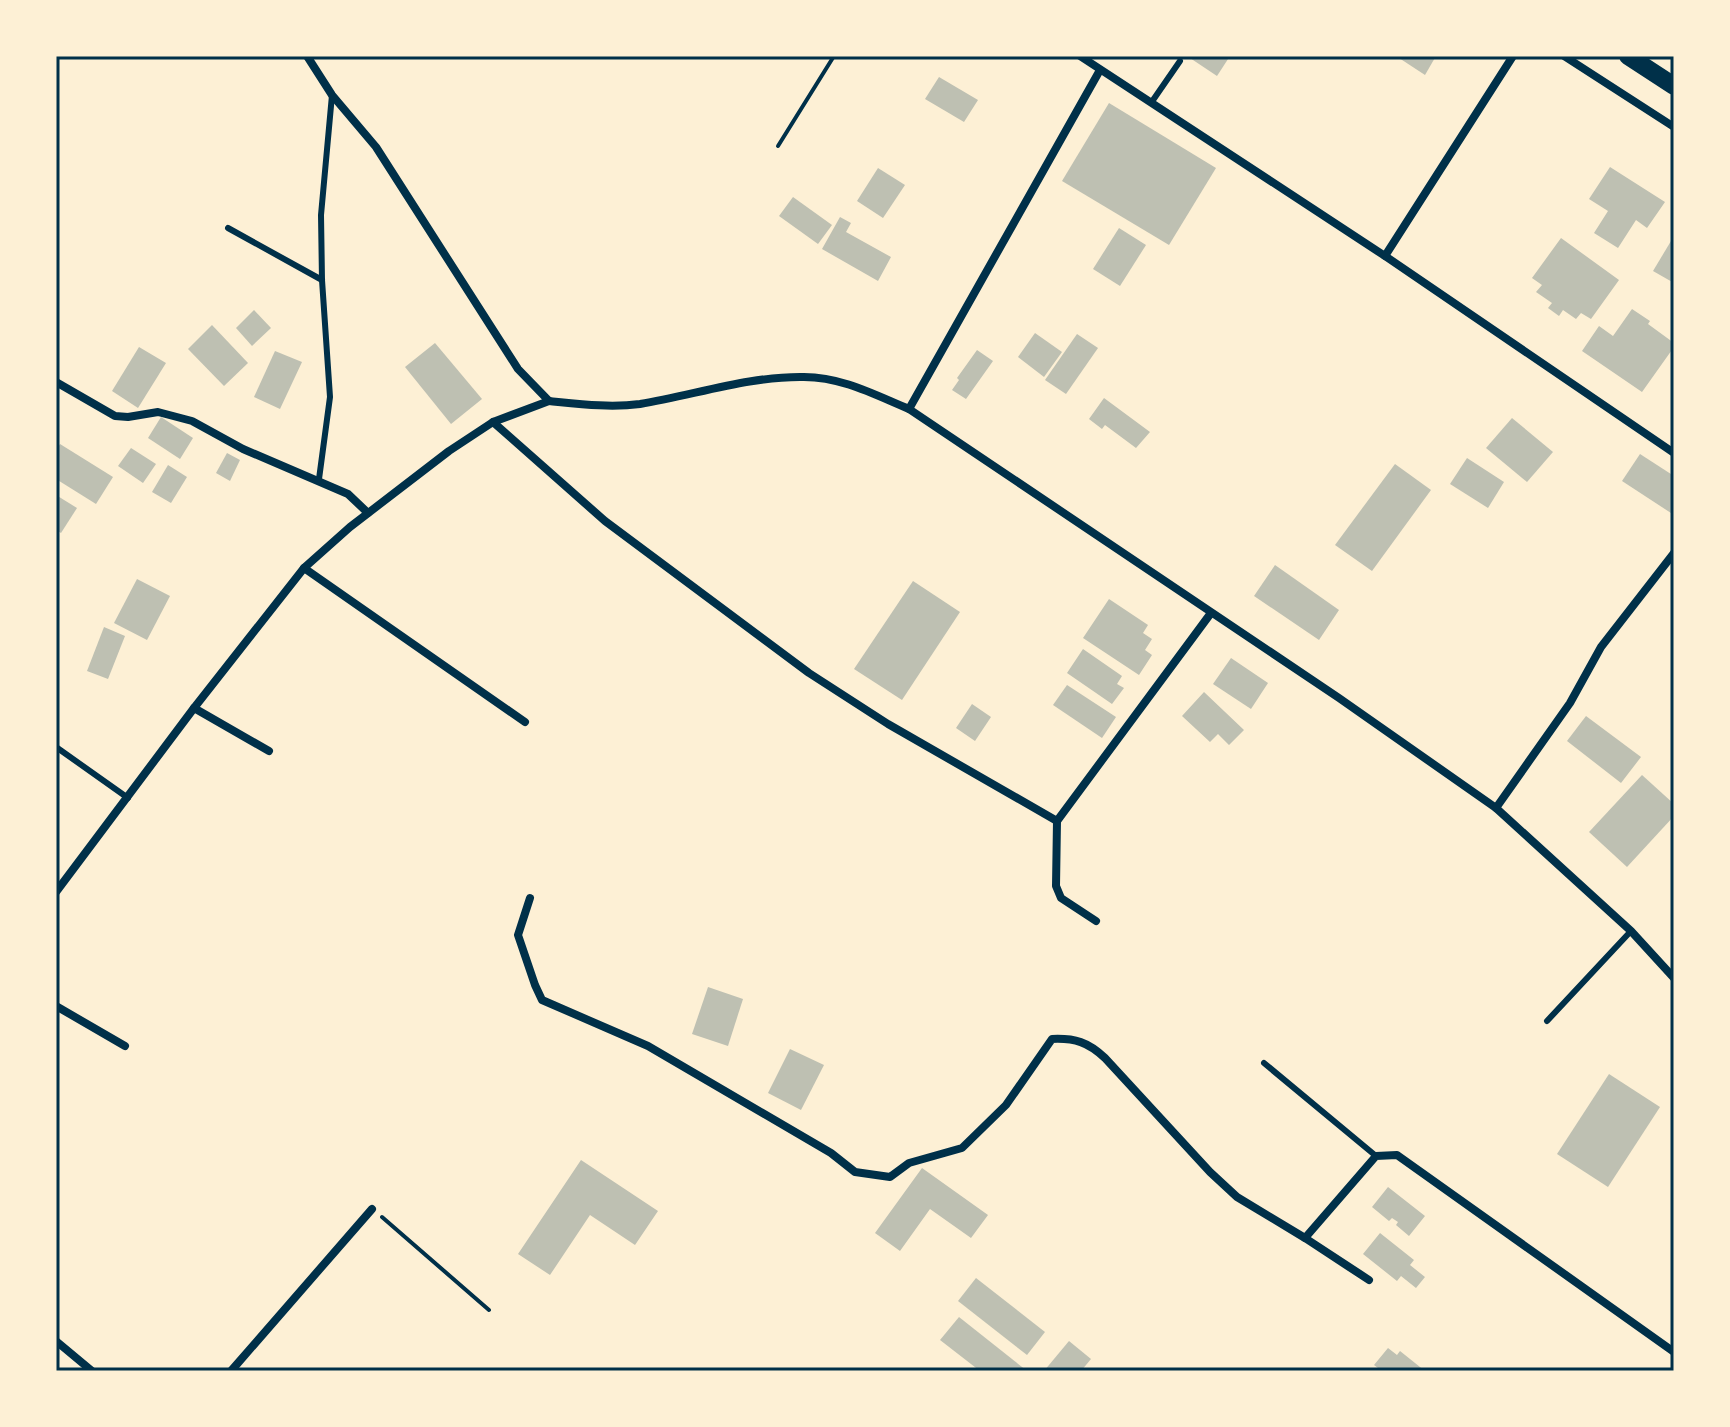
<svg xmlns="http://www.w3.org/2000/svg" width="1730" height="1427" viewBox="0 0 1730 1427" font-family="Figtree,sans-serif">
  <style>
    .building { fill: #bec0b2 }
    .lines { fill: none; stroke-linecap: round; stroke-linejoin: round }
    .path { stroke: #003049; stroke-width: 4 }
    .service { stroke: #003049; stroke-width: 6 }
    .minor { stroke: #003049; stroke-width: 8 }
    .primary { stroke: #003049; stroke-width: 18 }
    .neatline { fill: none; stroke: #003049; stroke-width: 3 }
  </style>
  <rect width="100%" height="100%" fill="#fdf0d5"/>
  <!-- building -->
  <g class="building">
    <path d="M 1187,56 L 1230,56 L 1217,76 Z"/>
    <path d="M 1396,56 L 1436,56 L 1425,75 Z"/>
    <path d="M 939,77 L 978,100 L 964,122 L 925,99 Z"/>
    <path d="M 1109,103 L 1216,168 L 1169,245 L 1062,181 Z"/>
    <path d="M 1610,167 L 1665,202 L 1647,228 L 1636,220 L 1618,248 L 1594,233 L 1608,211 L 1589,199 Z"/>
    <path d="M 878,168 L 905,185 L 883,218 L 857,201 Z"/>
    <path d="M 793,197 L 832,225 L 818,244 L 779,216 Z"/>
    <path d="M 840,217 L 851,223 L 846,232 L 891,257 L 878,281 L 822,249 Z"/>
    <path d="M 1119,228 L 1146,245 L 1120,286 L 1093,269 Z"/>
    <path d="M 1674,236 L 1674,283 L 1653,271 Z"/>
    <path d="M 1561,238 L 1619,280 L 1591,319 L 1581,313 L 1576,319 L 1563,310 L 1559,316 L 1548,308 L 1552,303 L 1536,292 L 1542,285 L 1532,278 Z"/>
    <path d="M 1632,309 L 1650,321 L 1648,324 L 1674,343 L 1674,347 L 1642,392 L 1582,351 L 1599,326 L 1613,336 Z"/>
    <path d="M 254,310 L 271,328 L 252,346 L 236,328 Z"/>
    <path d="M 212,325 L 248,363 L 224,386 L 188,349 Z"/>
    <path d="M 1035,333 L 1062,352 L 1044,377 L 1018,357 Z"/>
    <path d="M 1077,334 L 1098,348 L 1066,394 L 1045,380 Z"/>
    <path d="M 435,343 L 482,399 L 451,424 L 405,367 Z"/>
    <path d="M 139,347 L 166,363 L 138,408 L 112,391 Z"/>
    <path d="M 977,350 L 993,361 L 966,399 L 952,390 L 959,380 L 957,378 Z"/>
    <path d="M 275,351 L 302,362 L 280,409 L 254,397 Z"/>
    <path d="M 1104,398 L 1150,432 L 1136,448 L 1105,425 L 1102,429 L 1089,419 Z"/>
    <path d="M 161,417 L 193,438 L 180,459 L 148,438 Z"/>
    <path d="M 1512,418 L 1553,452 L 1527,482 L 1486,448 Z"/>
    <path d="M 60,444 L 113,477 L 96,504 L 56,479 L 56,451 Z"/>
    <path d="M 131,448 L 156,464 L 143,483 L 118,466 Z"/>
    <path d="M 227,453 L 240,460 L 230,481 L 216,473 Z"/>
    <path d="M 1640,454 L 1674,476 L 1674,515 L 1622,481 Z"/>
    <path d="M 1467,458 L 1504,482 L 1488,508 L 1450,484 Z"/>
    <path d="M 1395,464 L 1431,490 L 1372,571 L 1335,545 Z"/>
    <path d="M 168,465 L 187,477 L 171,503 L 152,492 Z"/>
    <path d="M 56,495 L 77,508 L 61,533 L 56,530 Z"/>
    <path d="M 1275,565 L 1339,610 L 1319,640 L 1254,596 Z"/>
    <path d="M 137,579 L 170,596 L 147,640 L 114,623 Z"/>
    <path d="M 913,581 L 960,612 L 902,700 L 854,669 Z"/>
    <path d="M 1109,599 L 1148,625 L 1143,633 L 1152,639 L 1145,650 L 1152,655 L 1139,675 L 1083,638 Z"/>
    <path d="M 104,627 L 125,636 L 108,679 L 87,671 Z"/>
    <path d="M 1083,649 L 1122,676 L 1117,684 L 1124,688 L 1112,704 L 1067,673 Z"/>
    <path d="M 1231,658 L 1268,683 L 1251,709 L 1213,684 Z"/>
    <path d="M 1067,685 L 1116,717 L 1102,738 L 1053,705 Z"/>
    <path d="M 1204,692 L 1244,730 L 1229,745 L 1218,734 L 1210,742 L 1182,716 Z"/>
    <path d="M 972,704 L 991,717 L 975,741 L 956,728 Z"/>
    <path d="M 1586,716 L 1641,757 L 1621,783 L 1567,741 Z"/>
    <path d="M 1642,775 L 1674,804 L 1674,816 L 1627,867 L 1589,832 Z"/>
    <path d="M 708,987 L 743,999 L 728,1046 L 692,1034 Z"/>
    <path d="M 790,1049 L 824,1065 L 801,1110 L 768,1093 Z"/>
    <path d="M 1609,1074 L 1660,1107 L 1608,1187 L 1557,1154 Z"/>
    <path d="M 581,1160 L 658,1211 L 635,1245 L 590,1215 L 550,1275 L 518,1254 Z"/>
    <path d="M 922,1168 L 988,1215 L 971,1238 L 930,1209 L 900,1251 L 875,1233 Z"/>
    <path d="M 1388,1187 L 1425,1216 L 1409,1236 L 1396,1225 L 1398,1222 L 1392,1218 L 1389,1221 L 1372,1207 Z"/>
    <path d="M 1380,1233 L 1414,1260 L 1410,1265 L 1425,1277 L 1416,1288 L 1401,1276 L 1397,1281 L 1363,1254 Z"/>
    <path d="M 976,1278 L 1045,1332 L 1027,1355 L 958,1301 Z"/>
    <path d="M 959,1317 L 1027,1371 L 980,1371 L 940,1340 Z"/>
    <path d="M 1069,1341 L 1091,1359 L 1081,1371 L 1044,1371 Z"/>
    <path d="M 1388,1348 L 1397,1355 L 1400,1351 L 1425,1371 L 1382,1371 L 1374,1365 Z"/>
  </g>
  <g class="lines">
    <!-- path -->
    <g class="path">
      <path d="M 778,146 L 834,56"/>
      <path d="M 382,1217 L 489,1310"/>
    </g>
    <!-- service -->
    <g class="service">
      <path d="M 1151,103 L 1180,61"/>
      <path d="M 228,228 L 322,280"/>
      <path d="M 319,479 L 330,397 L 322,280 L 321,215 L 332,95"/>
      <path d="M 56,747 L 128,798"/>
      <path d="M 1547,1021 L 1631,931"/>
      <path d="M 1264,1063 L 1376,1156"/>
    </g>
    <!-- minor -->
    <g class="minor">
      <path d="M 307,56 L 332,95 L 376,147 L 518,369 L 549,401 C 579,404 610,408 640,404 C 695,395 749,376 804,377 C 842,377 875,395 909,409 L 1339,698 L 1496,808 L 1631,931 L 1674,978"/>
      <path d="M 1080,56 L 1385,256 L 1674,453"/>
      <path d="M 1564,56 L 1674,127"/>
      <path d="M 1385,256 L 1513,56"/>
      <path d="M 56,382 L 115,416 L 128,417 L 158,412 L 192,421 L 243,449 L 348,494 L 368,513"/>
      <path d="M 909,409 L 1100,70"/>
      <path d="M 493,422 L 605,521 L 809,673 L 888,724 L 1057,821"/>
      <path d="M 304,568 L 525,722"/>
      <path d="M 194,708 L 269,751"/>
      <path d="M 1496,808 L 1570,703 L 1601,647 L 1674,553"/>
      <path d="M 1057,821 L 1211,613"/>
      <path d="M 1057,821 L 1056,886 L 1061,898 L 1096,921"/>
      <path d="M 56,892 L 194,708 L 304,568 L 350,527 L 449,451 L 493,422 L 549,401"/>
      <path d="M 530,898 L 518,935 L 535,985 L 542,1000 L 648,1046 L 831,1153 L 855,1172 L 890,1177 L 909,1163 L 962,1148 L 1006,1105 L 1052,1039 C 1075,1038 1088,1042 1105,1058 L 1210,1172 L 1237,1197 L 1305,1238"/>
      <path d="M 56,1006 L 125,1046"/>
      <path d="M 1369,1280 L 1305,1238 L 1376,1156 L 1397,1155 L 1674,1352"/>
      <path d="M 56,1341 L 92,1371"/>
      <path d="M 231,1371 L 372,1209"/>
    </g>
    <!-- primary -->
    <path class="primary" d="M 1628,56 L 1674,86"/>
  </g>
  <!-- border -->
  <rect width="1730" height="1427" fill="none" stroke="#fdf0d5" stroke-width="116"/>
  <rect x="58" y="58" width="1614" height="1311" class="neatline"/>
</svg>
